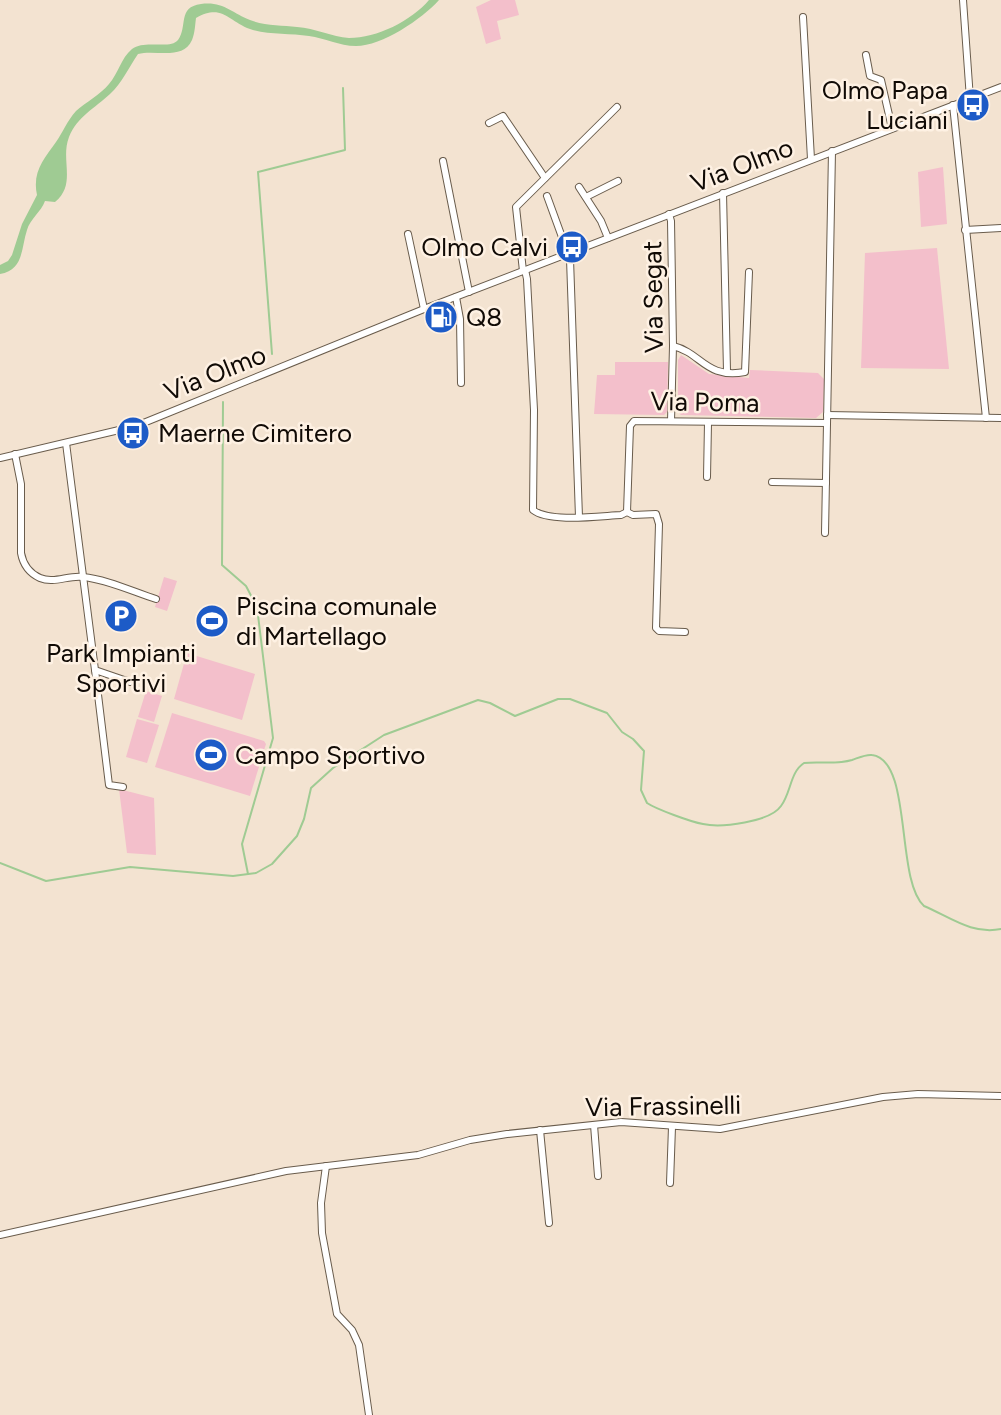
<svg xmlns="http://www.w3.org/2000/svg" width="1001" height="1415" viewBox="0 0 1001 1415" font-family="Figtree,sans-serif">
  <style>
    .green { fill: #f3bfcb }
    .water { fill: #9fcb93 }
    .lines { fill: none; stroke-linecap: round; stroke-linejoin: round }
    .stream { stroke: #9fcb93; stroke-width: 2 }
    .minor-casing { stroke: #695c4c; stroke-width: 8 }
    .minor { stroke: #fff; stroke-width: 6 }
    .labels { text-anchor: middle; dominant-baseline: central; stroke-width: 5; stroke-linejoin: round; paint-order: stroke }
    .poi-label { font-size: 26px; fill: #100a05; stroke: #fef1e3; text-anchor: start }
    .street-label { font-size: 26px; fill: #100a05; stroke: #fef1e3 }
  </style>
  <rect width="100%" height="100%" fill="#f3e3d1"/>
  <!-- green -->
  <g class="green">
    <path d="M 491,0 L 515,0 L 519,15 L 497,21 L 501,39 L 486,44 L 476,7 Z"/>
    <path d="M 943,167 L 947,224 L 921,227 L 918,172 Z"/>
    <path d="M 937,248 L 949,369 L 861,368 L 865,253 Z"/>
    <path d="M 681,355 L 709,374 L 749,378 L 750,370 L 818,373 L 824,379 L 823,412 L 816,418 L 681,415 L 678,412 L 678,360 Z"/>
    <path d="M 615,362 L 668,362 L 667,412 L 664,415 L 594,414 L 597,375 L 615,375 Z"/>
    <path d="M 164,577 L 177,581 L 167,611 L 155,607 Z"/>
    <path d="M 187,653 L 255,674 L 242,720 L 174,699 Z"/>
    <path d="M 146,691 L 162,696 L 154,722 L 138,717 Z"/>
    <path d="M 172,713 L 264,741 L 266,744 L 250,796 L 155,767 Z"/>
    <path d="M 137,719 L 159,725 L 147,763 L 126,757 Z"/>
    <path d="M 119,789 L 154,798 L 156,855 L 127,853 Z"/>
  </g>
  <!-- water -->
  <path class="water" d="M 429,0 L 439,0 C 422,19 382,46 356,46 C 339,46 325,38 309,36 C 290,33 268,35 250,29 C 228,21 222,3 196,18 C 195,25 195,33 192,40 C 183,61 155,49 138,54 C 129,67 122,83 110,94 C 95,108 77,117 69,137 C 60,160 77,184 55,202 L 45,201 C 41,212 30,219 27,230 C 21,248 24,270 0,274 L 0,265 L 8,261 L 12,255 L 22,224 L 37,195 C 32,172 44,159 56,142 C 63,132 67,121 76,111 C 86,102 100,95 109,84 C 118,74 121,58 132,49 C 145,39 170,50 178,40 C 188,27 177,7 201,4 C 223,1 232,13 250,20 C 265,26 282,25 297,27 C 315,28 332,37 349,38 C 377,38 411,21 429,0 Z"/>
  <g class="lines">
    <!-- stream -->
    <g class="stream">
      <path d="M 272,354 L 258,172 L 345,150 L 343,88"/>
      <path d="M 223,402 L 222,565 L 246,586 L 257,607 L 273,738 L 242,844 L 248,874"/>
      <path d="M 0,863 L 46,881 L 130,867 L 233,876 L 256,873 L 272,864 L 297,836 L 304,819 L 311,788 L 333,768 L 384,735 L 478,700 L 490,703 L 515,716 L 558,699 L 570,699 L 607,713 L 622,732 L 633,739 L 644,751 L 641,790 L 647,803 C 656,809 691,822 703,824 C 721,828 770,822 781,806 C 791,793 790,772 804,763 C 820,761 835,765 852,760 C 858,758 866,754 872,755 C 913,760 895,880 924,906 C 950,917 972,935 1001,929"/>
    </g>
    <defs>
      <g id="minor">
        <path d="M 963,0 L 970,99"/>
        <path d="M 803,17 L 811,159"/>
        <path d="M 866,55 L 870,76 L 881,80 L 892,128"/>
        <path d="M 953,105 L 986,418"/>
        <path d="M 489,123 L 503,116 L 545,178"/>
        <path d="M 443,161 L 469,292"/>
        <path d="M 579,187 L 601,221 L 608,238"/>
        <path d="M 723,193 L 727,371"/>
        <path d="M 547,196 L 570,259 L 579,517"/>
        <path d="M 586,197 L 618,181"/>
        <path d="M 669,214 L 671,221 L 673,346 L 671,421"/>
        <path d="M 965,230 L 1001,228"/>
        <path d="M 408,234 L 424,309"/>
        <path d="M 525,270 L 527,279 L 534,410 L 533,510 C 549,523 600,516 621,515 L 627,512 L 633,515 L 656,514 L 659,524 L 656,628 L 659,631 L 685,632"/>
        <path d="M 523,271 L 516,207 L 617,107"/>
        <path d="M 456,297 L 460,319 L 461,383"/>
        <path d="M 673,346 C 702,353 705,379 745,372 L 749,272"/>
        <path d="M 827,415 L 1001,418"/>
        <path d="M 66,443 L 95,670 L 130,682"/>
        <path d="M 15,454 L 21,484 L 21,553 C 23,564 29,573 40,578 C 54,584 68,575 83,577 C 106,579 134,592 156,599"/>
        <path d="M 0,458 L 136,426 L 424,309 L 1001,87"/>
        <path d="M 707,477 L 708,423"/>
        <path d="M 772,482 L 826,483"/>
        <path d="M 627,512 L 630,426 L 634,421 L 827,423"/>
        <path d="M 825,533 L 832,151"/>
        <path d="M 95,670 L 109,785 L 123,787"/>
        <path d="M 594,1125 L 598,1176"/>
        <path d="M 540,1130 L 549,1223"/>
        <path d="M 326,1166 L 321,1203 L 322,1233 L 337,1314 L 352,1330 L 359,1345 L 369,1415"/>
        <path d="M 670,1183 L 672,1127"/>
        <path d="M 0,1235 L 286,1171 L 418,1155 L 470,1140 L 507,1134 L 621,1122 L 720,1129 L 883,1097 L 918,1094 L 1001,1096"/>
      </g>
    </defs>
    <!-- minor casing -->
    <use href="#minor" class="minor-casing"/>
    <!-- minor -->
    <use href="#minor" class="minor"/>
  </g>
  <!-- icons -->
  <defs>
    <symbol id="bus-disc" viewBox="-11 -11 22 22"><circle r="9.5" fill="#1d5bc7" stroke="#fef1e3"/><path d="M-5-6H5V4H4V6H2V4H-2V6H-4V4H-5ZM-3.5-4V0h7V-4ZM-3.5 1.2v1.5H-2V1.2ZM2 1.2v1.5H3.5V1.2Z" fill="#fff"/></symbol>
    <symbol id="fuel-disc" viewBox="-11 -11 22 22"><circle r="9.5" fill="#1d5bc7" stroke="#fef1e3"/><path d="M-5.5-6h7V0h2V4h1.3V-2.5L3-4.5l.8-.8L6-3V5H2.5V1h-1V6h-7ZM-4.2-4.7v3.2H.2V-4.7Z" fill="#fff"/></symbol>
    <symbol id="parking-disc" viewBox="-11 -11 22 22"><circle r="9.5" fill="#1d5bc7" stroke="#fef1e3"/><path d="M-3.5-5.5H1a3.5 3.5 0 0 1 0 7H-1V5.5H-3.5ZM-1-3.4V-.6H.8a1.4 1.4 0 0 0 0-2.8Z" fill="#fff"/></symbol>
    <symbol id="stadium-disc" viewBox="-11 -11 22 22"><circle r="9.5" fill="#1d5bc7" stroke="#fef1e3"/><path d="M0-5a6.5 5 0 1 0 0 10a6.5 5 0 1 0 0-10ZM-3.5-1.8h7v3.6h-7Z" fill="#fff"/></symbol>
  </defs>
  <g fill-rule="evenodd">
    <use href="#bus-disc" x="954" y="86" width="38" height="38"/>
    <use href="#bus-disc" x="553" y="228" width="38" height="38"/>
    <use href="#fuel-disc" x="422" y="298" width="38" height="38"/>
    <use href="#bus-disc" x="114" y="414" width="38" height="38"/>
    <use href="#parking-disc" x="102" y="597" width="38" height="38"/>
    <use href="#stadium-disc" x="193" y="602" width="38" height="38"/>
    <use href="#stadium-disc" x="192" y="736" width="38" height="38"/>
  </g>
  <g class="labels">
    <!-- poi labels -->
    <g class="poi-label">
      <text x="948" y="90" text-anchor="end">Olmo Papa<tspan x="948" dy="30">Luciani</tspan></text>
      <text x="548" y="247" text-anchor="end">Olmo Calvi</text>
      <text x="466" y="317">Q8</text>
      <text x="158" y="433">Maerne Cimitero</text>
      <text x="236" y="606">Piscina comunale<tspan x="236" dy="30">di Martellago</tspan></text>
      <text x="121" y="653" text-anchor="middle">Park Impianti<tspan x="121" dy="30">Sportivi</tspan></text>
      <text x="235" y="755">Campo Sportivo</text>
    </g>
    <!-- street labels -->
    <g class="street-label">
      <text transform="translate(742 165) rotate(-21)">Via Olmo</text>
      <text transform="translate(653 297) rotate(-91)">Via Segat</text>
      <text transform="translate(215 373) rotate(-22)">Via Olmo</text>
      <text transform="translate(705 402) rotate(1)">Via Poma</text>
      <text transform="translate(663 1106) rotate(-1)">Via Frassinelli</text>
    </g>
  </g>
</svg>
